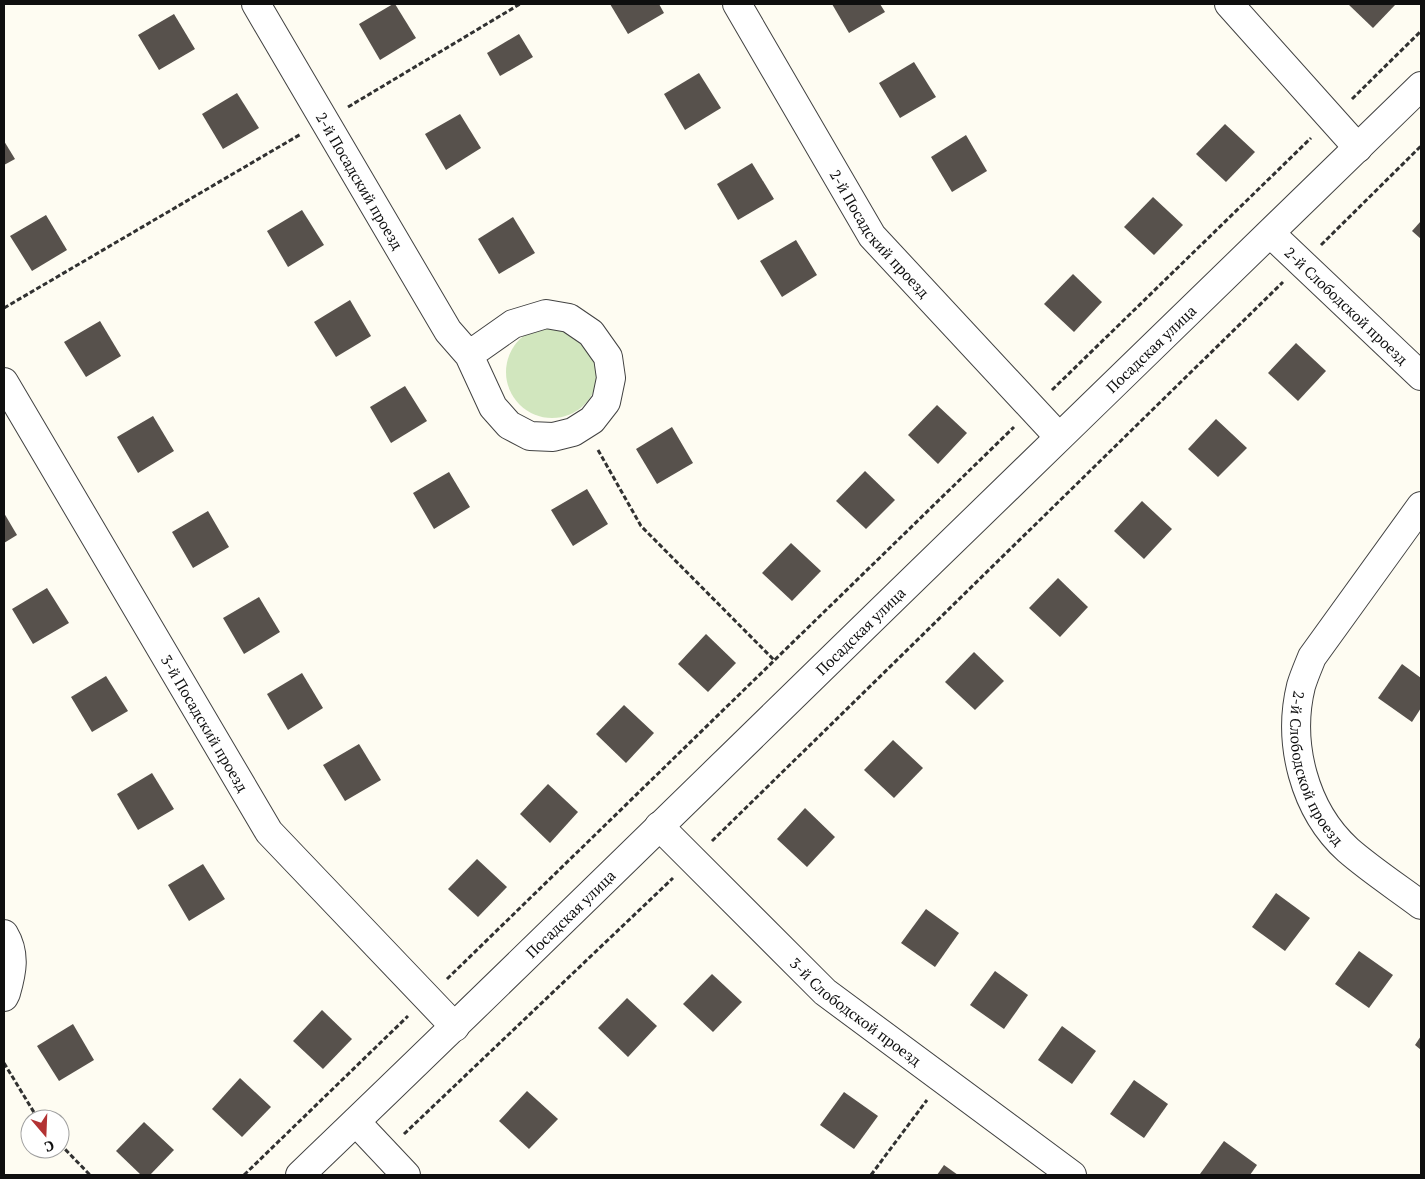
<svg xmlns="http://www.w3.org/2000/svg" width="1425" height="1179" viewBox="0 0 1425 1179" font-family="'PT Serif',serif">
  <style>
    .green { fill: #d1e6be }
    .building { fill: #57514c }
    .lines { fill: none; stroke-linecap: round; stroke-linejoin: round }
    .street-casing { stroke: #424242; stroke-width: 30 }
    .path { stroke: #313131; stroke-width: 3; stroke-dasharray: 5 2.5; stroke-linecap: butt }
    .street { stroke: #fff; stroke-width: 28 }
    .labels { text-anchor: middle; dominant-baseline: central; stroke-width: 5; stroke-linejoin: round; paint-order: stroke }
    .street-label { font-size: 15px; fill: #0f0f0f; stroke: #fff }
  </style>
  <rect width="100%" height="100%" fill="#fefcf2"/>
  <!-- green -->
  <circle class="green" cx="552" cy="372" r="46"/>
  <!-- building -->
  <g class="building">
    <path d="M 393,4 L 395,4 L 416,38 L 380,60 L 359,24 Z"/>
    <path d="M 610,4 L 659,4 L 664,13 L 628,34 Z"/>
    <path d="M 832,4 L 880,4 L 885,12 L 849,33 Z"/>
    <path d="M 1348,4 L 1396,4 L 1373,28 Z"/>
    <path d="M 174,14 L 195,49 L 159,70 L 138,35 Z"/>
    <path d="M 519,34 L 533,57 L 500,76 L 487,53 Z"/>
    <path d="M 914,62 L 936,97 L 900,118 L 879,83 Z"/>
    <path d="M 699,73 L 721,108 L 685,130 L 664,94 Z"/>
    <path d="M 237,93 L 259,128 L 223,149 L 202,114 Z"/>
    <path d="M 460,114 L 481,148 L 446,170 L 425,134 Z"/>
    <path d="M 1225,124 L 1255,152 L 1226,182 L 1196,154 Z"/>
    <path d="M 966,135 L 987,171 L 952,192 L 931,157 Z"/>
    <path d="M 4,141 L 15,159 L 4,165 Z"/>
    <path d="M 752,163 L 774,199 L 738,220 L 717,184 Z"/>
    <path d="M 1153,197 L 1183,225 L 1154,255 L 1124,227 Z"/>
    <path d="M 302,210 L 324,245 L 288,267 L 267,231 Z"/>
    <path d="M 46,215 L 67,250 L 32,271 L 10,236 Z"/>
    <path d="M 513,217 L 535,253 L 499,274 L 478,239 Z"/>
    <path d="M 1421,221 L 1421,239 L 1412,231 Z"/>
    <path d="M 796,240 L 817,275 L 782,297 L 760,261 Z"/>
    <path d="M 1073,274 L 1102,302 L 1074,332 L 1044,304 Z"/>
    <path d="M 350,300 L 371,336 L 336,357 L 314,322 Z"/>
    <path d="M 100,321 L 121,356 L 86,377 L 64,342 Z"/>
    <path d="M 1296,343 L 1326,371 L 1298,401 L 1268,373 Z"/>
    <path d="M 405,386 L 427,421 L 391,443 L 370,407 Z"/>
    <path d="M 937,405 L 967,433 L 938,464 L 908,435 Z"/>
    <path d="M 153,416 L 174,451 L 138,473 L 117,437 Z"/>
    <path d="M 1216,419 L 1247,448 L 1218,477 L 1188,449 Z"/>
    <path d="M 672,427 L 693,463 L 657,484 L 636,449 Z"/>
    <path d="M 865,471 L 895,500 L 866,529 L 836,501 Z"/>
    <path d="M 449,472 L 470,507 L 434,529 L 413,493 Z"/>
    <path d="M 587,489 L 608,524 L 573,546 L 551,510 Z"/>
    <path d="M 1142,501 L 1172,529 L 1144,559 L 1114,531 Z"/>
    <path d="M 208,511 L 229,547 L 193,568 L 172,532 Z"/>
    <path d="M 4,513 L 17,535 L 4,543 Z"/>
    <path d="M 791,543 L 821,571 L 792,601 L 762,573 Z"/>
    <path d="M 1058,578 L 1088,607 L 1060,637 L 1029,608 Z"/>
    <path d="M 47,588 L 69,623 L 33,644 L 12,609 Z"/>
    <path d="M 259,597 L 280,632 L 244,654 L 223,618 Z"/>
    <path d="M 706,634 L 736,663 L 708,692 L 678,664 Z"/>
    <path d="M 974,652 L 1004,681 L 975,710 L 945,682 Z"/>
    <path d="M 1402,664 L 1421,678 L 1421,708 L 1412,722 L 1378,698 Z"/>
    <path d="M 302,673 L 323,708 L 288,730 L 267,694 Z"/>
    <path d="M 106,676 L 128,711 L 92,732 L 71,697 Z"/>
    <path d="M 624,705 L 654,733 L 626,763 L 596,734 Z"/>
    <path d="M 893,740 L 923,768 L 894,798 L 864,770 Z"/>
    <path d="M 359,744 L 381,780 L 345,801 L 323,765 Z"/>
    <path d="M 152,773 L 174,809 L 138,830 L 117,794 Z"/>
    <path d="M 548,784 L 578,812 L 550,843 L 520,814 Z"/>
    <path d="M 805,808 L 835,837 L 807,867 L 777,839 Z"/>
    <path d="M 477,859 L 507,887 L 478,917 L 448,889 Z"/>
    <path d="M 203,864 L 225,899 L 189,921 L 168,885 Z"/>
    <path d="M 1276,893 L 1310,918 L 1285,951 L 1252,927 Z"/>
    <path d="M 926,909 L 959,933 L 935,967 L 901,943 Z"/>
    <path d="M 1359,951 L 1393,975 L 1369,1008 L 1335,984 Z"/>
    <path d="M 995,971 L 1028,995 L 1004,1029 L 970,1005 Z"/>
    <path d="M 712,974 L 742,1002 L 713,1032 L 683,1004 Z"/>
    <path d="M 627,998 L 657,1026 L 628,1057 L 598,1028 Z"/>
    <path d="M 322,1010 L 352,1039 L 323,1069 L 293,1041 Z"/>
    <path d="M 73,1024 L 94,1060 L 59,1081 L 37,1046 Z"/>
    <path d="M 1062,1026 L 1096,1051 L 1072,1084 L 1038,1060 Z"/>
    <path d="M 1421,1036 L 1421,1050 L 1415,1045 Z"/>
    <path d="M 240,1078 L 271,1107 L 242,1137 L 212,1109 Z"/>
    <path d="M 1134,1080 L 1168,1104 L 1144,1138 L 1110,1114 Z"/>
    <path d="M 527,1091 L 558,1119 L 529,1149 L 499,1121 Z"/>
    <path d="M 844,1092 L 878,1116 L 854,1149 L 820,1125 Z"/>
    <path d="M 144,1122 L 174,1150 L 150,1175 L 141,1175 L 116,1151 Z"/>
    <path d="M 1224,1141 L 1257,1165 L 1250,1175 L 1200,1174 Z"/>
    <path d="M 944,1165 L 958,1175 L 937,1175 Z"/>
  </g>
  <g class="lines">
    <defs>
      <g id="street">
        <path id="s1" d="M 256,4 L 448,331 L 469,355 L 493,407 L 509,425 L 530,436 L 553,437 L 573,432 L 592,420 L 606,402 L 611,378 L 608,357 L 591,333 L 569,318 L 546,314 L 513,324 L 469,355"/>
        <path id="s2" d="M 737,4 L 872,236 L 1059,437"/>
        <path d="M 1229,4 L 1358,148"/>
        <path id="s3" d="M 1271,234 L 1421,376"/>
        <path id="s4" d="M 4,382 L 269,832 L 455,1027"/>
        <path id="s5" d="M 1421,506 L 1312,657 C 1308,667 1304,676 1301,686 C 1287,743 1304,810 1348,850 C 1371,870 1397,887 1421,905"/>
        <path id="s6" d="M 659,826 L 825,992 L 1072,1175"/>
        <path d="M 4,934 C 16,954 12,972 6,993 L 4,997"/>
        <path d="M 356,1122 L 406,1175"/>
        <path id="s7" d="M 300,1175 C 512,972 721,766 931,562 C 1094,403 1259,245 1421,86"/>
      </g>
    </defs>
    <!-- street casing -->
    <use href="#street" class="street-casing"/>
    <!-- path -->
    <g class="path">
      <path d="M 1352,99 L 1421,31"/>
      <path d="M 348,107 L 520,4"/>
      <path d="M 1321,245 L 1421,146"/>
      <path d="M 4,308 L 301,134"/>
      <path d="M 1052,390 L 1311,138"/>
      <path d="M 598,450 L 641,526 L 774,660"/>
      <path d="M 712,841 L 1283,282"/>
      <path d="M 447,979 L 1014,427"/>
      <path d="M 4,1063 L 38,1119"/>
      <path d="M 404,1134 L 673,878"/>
      <path d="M 60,1144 L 90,1175"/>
      <path d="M 244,1175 L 408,1016"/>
      <path d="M 871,1175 L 927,1100"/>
    </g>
    <!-- street -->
    <use href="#street" class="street"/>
  </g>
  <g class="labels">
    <!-- street labels -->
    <g class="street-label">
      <text stroke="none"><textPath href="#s1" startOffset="205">2-й Посадский проезд</textPath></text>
      <text stroke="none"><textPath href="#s2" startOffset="271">2-й Посадский проезд</textPath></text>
      <text stroke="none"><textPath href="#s3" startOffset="104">2-й Слободской проезд</textPath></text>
      <text stroke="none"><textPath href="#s7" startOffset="1186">Посадская улица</textPath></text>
      <text stroke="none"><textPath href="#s7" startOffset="781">Посадская улица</textPath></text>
      <text stroke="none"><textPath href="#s4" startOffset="396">3-й Посадский проезд</textPath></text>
      <text stroke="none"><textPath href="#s5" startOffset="304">2-й Слободской проезд</textPath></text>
      <text stroke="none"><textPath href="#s7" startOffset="376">Посадская улица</textPath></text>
      <text stroke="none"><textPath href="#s6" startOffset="271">3-й Слободской проезд</textPath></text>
    </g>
  </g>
  <!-- border -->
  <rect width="1425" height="1179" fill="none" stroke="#0f0f0f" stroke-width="10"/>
  <!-- north arrow -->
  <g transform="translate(45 1134) rotate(161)"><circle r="24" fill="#ffffff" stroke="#9f9f9f"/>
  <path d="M0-4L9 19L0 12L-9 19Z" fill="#b33233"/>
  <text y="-8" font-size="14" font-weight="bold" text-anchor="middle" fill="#0f0f0f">С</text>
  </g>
</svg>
